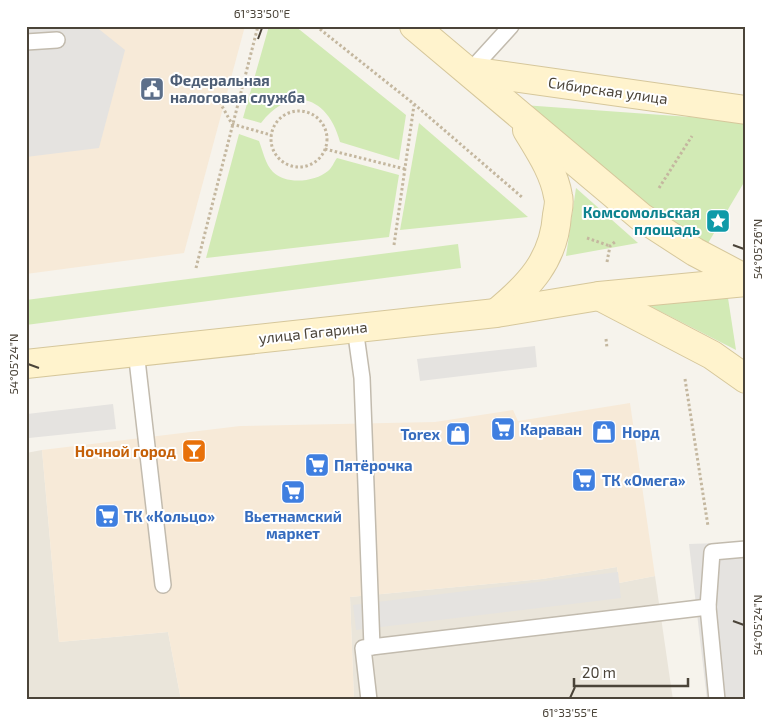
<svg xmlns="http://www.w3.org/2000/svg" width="772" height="726" viewBox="0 0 772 726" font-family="'Exo 2',sans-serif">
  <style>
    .residential { fill: #eae5da }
    .commercial { fill: #f7ead8 }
    .green { fill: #d2eab5 }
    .parking { fill: #e5e3e0 }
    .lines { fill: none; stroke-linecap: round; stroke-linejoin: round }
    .lane-casing { stroke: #c2bbae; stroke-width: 18 }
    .secondary-casing { stroke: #d6c79b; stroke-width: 30 }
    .path { stroke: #c4b79f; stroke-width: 3; stroke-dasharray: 2.5 2.5; stroke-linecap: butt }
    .lane { stroke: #fff; stroke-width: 15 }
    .secondary { stroke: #fff3cd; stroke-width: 28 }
    .ticks { fill: none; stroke: #4b4439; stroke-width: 2 }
    .labels { text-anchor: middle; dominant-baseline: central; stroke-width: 4; stroke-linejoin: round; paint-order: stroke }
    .service-label { font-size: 15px; font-weight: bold; fill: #4e5e75; stroke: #fff; text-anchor: start }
    .street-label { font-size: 15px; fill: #4b4439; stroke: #fff }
    .culture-label { font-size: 15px; font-weight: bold; fill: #0d838f; stroke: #fff; text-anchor: end }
    .shop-label { font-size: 15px; font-weight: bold; fill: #366cbe; stroke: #fff; text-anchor: start }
    .food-label { font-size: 15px; font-weight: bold; fill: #c56008; stroke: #fff; text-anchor: end }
    .neatline { fill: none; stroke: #4b4439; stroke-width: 2 }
    .ticks-label { font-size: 12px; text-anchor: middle; fill: #4b4439 }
  </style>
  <rect width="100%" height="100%" fill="#f6f3ec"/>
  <!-- residential -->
  <g class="residential">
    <path d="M 42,450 L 59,642 L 168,632 L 181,700 L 26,700 L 26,453 Z"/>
    <path d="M 617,567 L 619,583 L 655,576 L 673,700 L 354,700 L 350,597 L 542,579 Z"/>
  </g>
  <!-- commercial -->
  <g class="commercial">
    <path d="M 26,26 L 245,26 L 184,253 L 26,274 Z"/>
    <path d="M 630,403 L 655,576 L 619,583 L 617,567 L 542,579 L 350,597 L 354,700 L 181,700 L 168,632 L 59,642 L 42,450 L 240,426 L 435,422 L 513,410 L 518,421 Z"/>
  </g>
  <!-- green -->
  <g class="green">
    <path d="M 269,26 L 295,26 L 406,115 L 399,160 L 340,142 C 328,97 292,84 261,123 L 243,118 Z"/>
    <path d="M 523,105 L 746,121 L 746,179 L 704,250 Z"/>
    <path d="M 419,123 L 528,217 L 400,230 Z"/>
    <path d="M 239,134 L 259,141 C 263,151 265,164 273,172 C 286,185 315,182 328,171 C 332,168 334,162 337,158 L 399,175 L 389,237 L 206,258 Z"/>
    <path d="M 576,188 L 638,243 L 566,256 Z"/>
    <path d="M 458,244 L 461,268 L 26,325 L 26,300 Z"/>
    <path d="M 728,298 L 736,350 L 646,304 Z"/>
  </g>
  <!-- parking -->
  <g class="parking">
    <path d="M 26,26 L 95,26 L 125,50 L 99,148 L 26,157 Z"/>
    <path d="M 535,346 L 537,367 L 420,381 L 417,359 Z"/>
    <path d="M 113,404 L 116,429 L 29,438 L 27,414 Z"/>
    <path d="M 746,542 L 746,700 L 707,700 L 689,544 Z"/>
    <path d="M 618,572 L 621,598 L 356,630 L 353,605 Z"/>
  </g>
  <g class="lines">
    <defs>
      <g id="lane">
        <path d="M 26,42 L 57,40"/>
        <path d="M 470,71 L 511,26"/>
        <path d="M 355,328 L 362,378 L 372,647"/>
        <path d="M 136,351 L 163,585"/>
        <path d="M 369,700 L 363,648 L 708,607"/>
        <path d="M 717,700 L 708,607 L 712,552 L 746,549"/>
      </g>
      <g id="secondary">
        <path d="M 414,26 L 641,217 L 695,252 L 746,279"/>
        <path d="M 470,71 L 746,110"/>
        <path d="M 599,296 L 712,355 L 746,379"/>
        <path d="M 496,313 C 529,286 554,260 557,215 C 558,209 560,202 558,196 C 554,172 539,150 527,130"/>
        <path d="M 26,364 L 496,313 L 599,296 L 746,282"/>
      </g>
    </defs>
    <!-- lane casing -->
    <use href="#lane" class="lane-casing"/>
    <!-- secondary casing -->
    <use href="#secondary" class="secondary-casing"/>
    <!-- path -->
    <g class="path">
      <path d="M 316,26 L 414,104 L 523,198"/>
      <path d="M 202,95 L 218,99 L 232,124 L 271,135"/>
      <circle cx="299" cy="139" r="28"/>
      <path d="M 325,149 L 405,169"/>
      <path d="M 659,188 L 692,136"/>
      <path d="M 587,238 L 610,246"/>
      <path d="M 394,245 L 414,105"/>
      <path d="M 607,262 L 610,246 L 616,241"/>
      <path d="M 196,268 L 258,26"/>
      <path d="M 606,339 L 607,348"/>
      <path d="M 685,379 L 708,526"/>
    </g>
    <!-- lane -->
    <use href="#lane" class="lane"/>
    <!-- secondary -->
    <use href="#secondary" class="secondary"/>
  </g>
  <!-- ticks -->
  <path class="ticks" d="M 258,39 L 262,28M 733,245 L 744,249M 28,364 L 39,368M 733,621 L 744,625M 570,698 L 575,687"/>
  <!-- icons -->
  <defs>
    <symbol id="civic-square" viewBox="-11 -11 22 22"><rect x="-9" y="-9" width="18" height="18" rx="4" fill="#5c6f8a" stroke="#fff"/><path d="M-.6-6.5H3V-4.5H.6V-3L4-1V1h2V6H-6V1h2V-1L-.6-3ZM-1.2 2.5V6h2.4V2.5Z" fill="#fff"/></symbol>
    <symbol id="sight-square" viewBox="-11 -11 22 22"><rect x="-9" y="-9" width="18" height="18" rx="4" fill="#0f9aa8" stroke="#fff"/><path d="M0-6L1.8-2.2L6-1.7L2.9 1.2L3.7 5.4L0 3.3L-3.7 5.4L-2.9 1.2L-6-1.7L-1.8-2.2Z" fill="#fff"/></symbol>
    <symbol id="supermarket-square" viewBox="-11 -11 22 22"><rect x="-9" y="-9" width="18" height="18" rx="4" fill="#3f7fe0" stroke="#fff"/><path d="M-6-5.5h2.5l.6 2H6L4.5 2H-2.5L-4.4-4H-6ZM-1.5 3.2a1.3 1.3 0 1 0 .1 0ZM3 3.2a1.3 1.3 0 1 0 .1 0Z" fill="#fff"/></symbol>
    <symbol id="shop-square" viewBox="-11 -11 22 22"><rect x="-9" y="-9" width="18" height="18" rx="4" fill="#3f7fe0" stroke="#fff"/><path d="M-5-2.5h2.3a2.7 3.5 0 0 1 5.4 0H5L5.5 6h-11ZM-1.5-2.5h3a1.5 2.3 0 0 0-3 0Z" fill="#fff"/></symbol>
    <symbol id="bar-square" viewBox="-11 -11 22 22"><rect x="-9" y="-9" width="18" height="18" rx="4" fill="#e8710a" stroke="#fff"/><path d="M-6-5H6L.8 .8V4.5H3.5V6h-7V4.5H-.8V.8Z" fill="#fff"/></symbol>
  </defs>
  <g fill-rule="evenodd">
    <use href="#civic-square" x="138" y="75" width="28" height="28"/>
    <use href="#sight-square" x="704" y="207" width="28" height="28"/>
    <use href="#supermarket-square" x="489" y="415" width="28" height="28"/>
    <use href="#shop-square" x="590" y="418" width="28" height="28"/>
    <use href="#shop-square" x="444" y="420" width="28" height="28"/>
    <use href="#bar-square" x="180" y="437" width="28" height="28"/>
    <use href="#supermarket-square" x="303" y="451" width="28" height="28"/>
    <use href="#supermarket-square" x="570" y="466" width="28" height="28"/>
    <use href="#supermarket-square" x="279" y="478" width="28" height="28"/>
    <use href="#supermarket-square" x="93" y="502" width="28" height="28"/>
  </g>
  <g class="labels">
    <!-- service labels -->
    <g class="service-label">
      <text x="170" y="80">Федеральная<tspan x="170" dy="17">налоговая служба</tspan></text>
    </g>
    <!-- street labels -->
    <g class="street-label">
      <text transform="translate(608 90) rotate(8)">Сибирская улица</text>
      <text transform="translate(313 332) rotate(-6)">улица Гагарина</text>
    </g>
    <!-- culture labels -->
    <g class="culture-label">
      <text x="700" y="212">Комсомольская<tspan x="700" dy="17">площадь</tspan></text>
    </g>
    <!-- shop labels -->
    <g class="shop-label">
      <text x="520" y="429">Караван</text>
      <text x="622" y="432">Норд</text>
      <text x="440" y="434" text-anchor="end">Torex</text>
      <text x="334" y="465">Пятёрочка</text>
      <text x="602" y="480">ТК «Омега»</text>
      <text x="124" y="516">ТК «Кольцо»</text>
      <text x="293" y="516" text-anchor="middle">Вьетнамский<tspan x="293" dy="17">маркет</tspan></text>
    </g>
    <!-- food labels -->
    <g class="food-label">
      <text x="176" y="451">Ночной город</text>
    </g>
  </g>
  <!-- border -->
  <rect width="772" height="726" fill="none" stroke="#ffffff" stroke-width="55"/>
  <!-- scale -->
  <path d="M574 678v8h114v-8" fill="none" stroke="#4b4439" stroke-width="2.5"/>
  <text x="582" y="678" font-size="15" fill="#4b4439" stroke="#ffffff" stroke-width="4" paint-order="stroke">20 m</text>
  <rect x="28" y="28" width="716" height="670" class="neatline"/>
  <g class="ticks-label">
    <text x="262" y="18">61°33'50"E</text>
    <text transform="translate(758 249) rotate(-90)" y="4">54°05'26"N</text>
    <text transform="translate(14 364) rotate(-90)" y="4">54°05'24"N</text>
    <text transform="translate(758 625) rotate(-90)" y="4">54°05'24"N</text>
    <text x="570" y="717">61°33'55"E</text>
  </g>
</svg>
